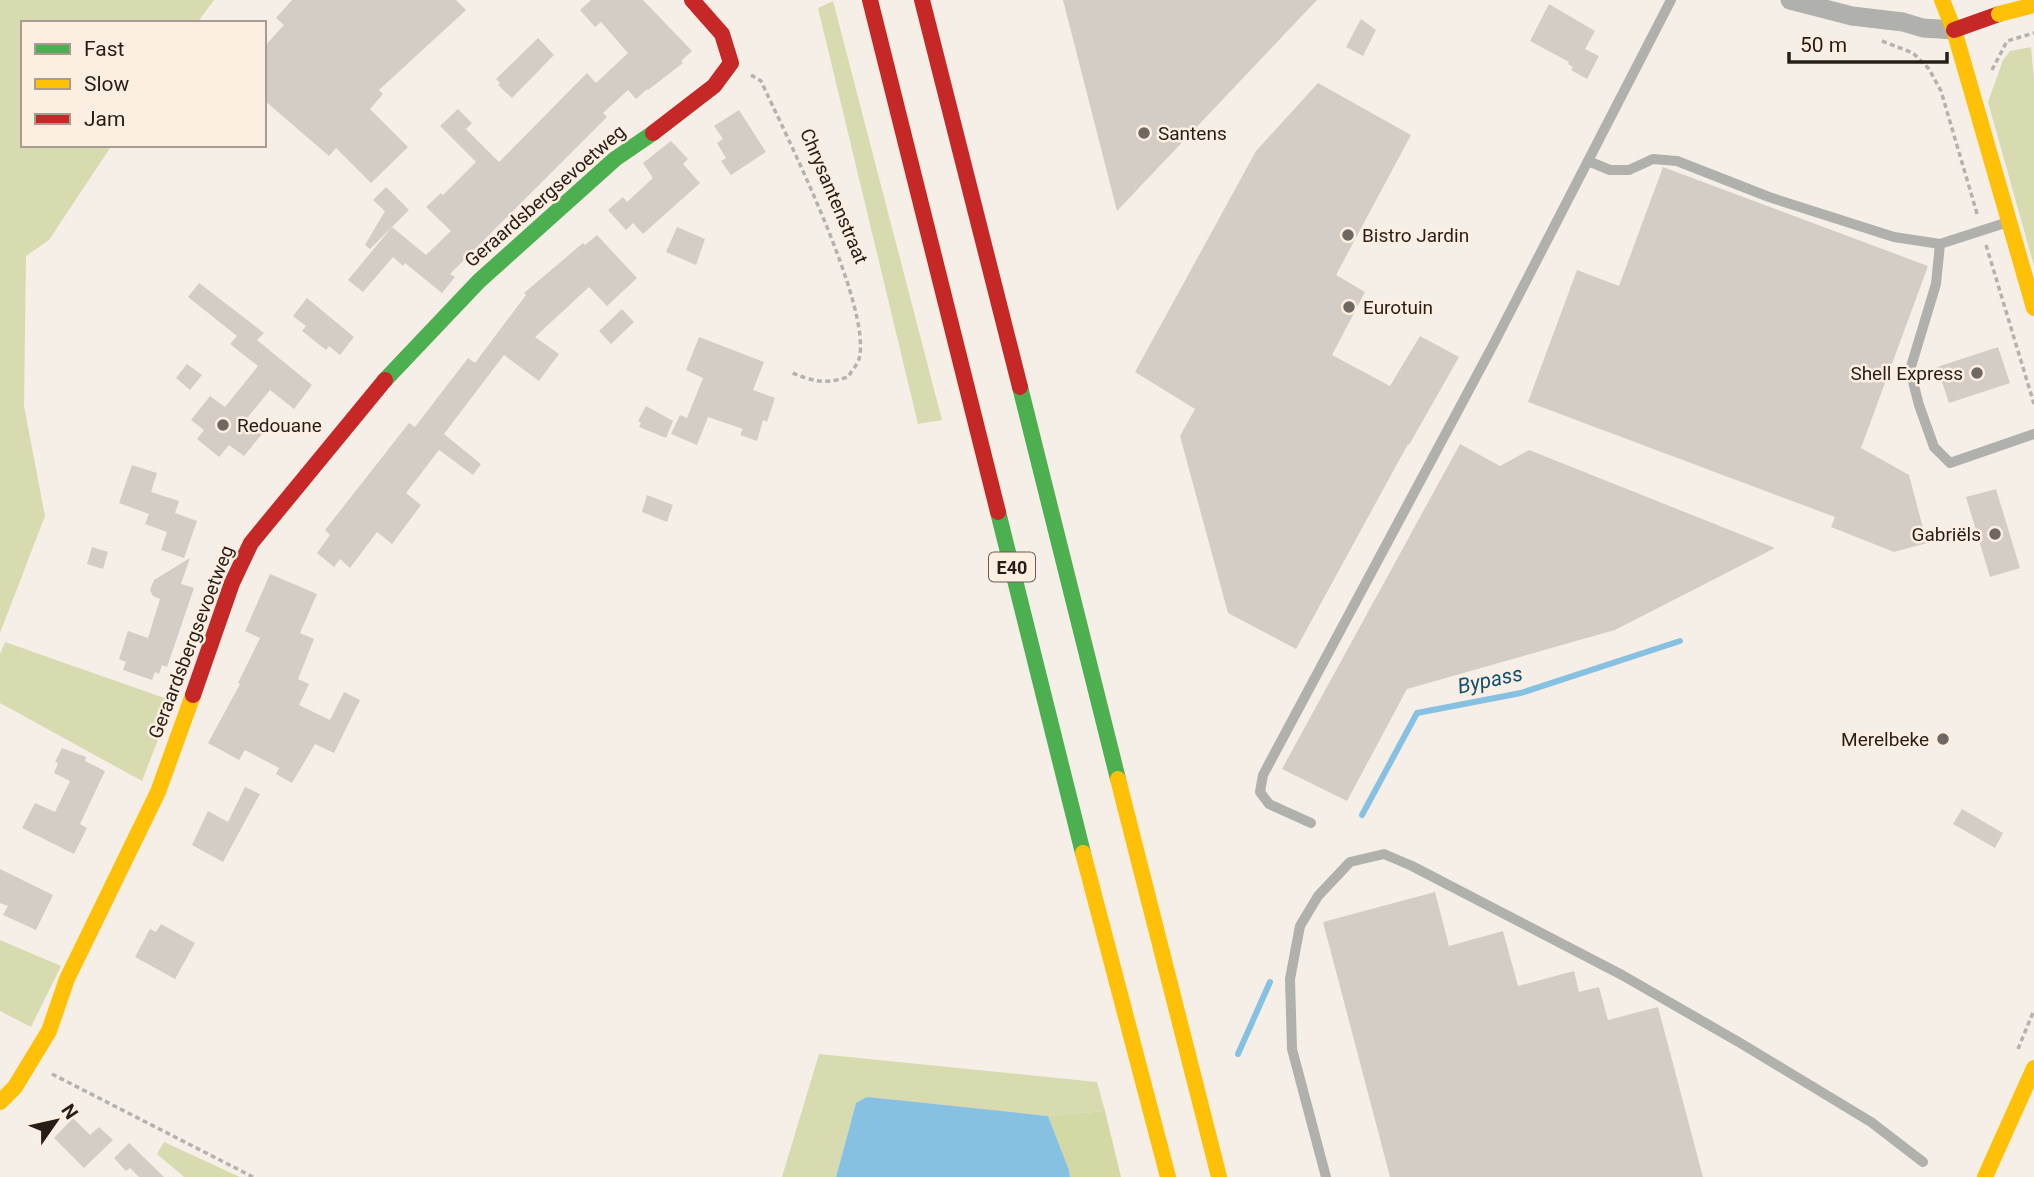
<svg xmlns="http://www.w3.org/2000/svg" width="2034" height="1177" viewBox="0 0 2034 1177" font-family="Roboto,sans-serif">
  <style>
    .green { fill: #d8dbb0 }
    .forest { fill: #d4d8a5 }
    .water { fill: #87c1e2 }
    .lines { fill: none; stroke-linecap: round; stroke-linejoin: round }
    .stream { stroke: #87c1e2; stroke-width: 6 }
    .building { fill: #d4cdc6 }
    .path { stroke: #b4b2ad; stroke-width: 3.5; stroke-dasharray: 5 3.5; stroke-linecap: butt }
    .lane { stroke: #b0b0ac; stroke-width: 10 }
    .street { stroke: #b0b0ac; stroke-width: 19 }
    .fast { stroke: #4caf50; stroke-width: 16 }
    .slow { stroke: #ffc107; stroke-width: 16 }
    .jam { stroke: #c62828; stroke-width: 16 }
    .slow-bridge { stroke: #ffc107; stroke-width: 16 }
    .poi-dot { fill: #6f6860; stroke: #fcefe2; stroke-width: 2.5 }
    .labels { text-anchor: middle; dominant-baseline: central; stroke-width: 5; stroke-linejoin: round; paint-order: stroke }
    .shield { fill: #fcefe2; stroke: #675d54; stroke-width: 2 }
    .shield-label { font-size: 18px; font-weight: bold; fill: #271f17 }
    .poi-label { font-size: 19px; fill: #271f17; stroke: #fcefe2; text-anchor: start }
    .street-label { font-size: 19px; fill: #271f17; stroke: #fcefe2 }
    .water-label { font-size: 21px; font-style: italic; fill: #0d5173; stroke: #fcefe2 }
  </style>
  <rect width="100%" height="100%" fill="#f6efe8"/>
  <!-- green -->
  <g class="green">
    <path d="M 0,0 L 214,0 L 197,23 L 23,23 L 23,145 L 112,145 L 49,240 L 26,256 L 24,406 L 45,516 L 0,633 Z"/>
    <path d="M 833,1 L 942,420 L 918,424 L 818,8 Z"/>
    <path d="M 2031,47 L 2034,80 L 2034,266 L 1988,102 L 2003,60 L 2010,51 Z"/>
    <path d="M 5,642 L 173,701 L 142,781 L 0,703 L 0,654 Z"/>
    <path d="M 0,940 L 61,966 L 31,1027 L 0,1011 Z"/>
    <path d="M 819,1054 L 1097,1082 L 1105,1111 L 1048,1116 L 856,1103 L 836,1177 L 782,1177 Z"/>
    <path d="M 164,1142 L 240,1177 L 184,1177 L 157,1154 Z"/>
  </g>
  <!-- forest -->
  <path class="forest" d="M 1105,1111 L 1121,1177 L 1070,1177 L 1069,1170 L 1048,1116 Z"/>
  <!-- water -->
  <path class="water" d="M 867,1097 L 1048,1116 L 1069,1170 L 1070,1177 L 836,1177 L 856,1103 Z"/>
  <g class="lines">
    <!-- stream -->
    <g class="stream">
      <path d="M 1362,815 L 1417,713 L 1521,693 L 1680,641"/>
      <path d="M 1238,1054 L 1270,982"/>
    </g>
  </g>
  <!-- building -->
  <g class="building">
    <path d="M 292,0 L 456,0 L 466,10 L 379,90 L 383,94 L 370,109 L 408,147 L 371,183 L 336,148 L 329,156 L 264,100 L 264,47 L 284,25 L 276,18 Z"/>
    <path d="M 591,0 L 643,0 L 692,51 L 681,61 L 683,63 L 648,90 L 647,89 L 636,99 L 628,90 L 603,113 L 607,117 L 450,274 L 455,277 L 442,293 L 405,263 L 403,266 L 393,257 L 363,292 L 348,280 L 392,227 L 426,255 L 451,231 L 426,207 L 441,193 L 443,195 L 476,162 L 440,126 L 458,109 L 472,123 L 466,129 L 499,162 L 587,73 L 596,83 L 628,53 L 601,22 L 595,27 L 580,10 Z"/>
    <path d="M 1063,0 L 1317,0 L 1117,211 Z"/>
    <path d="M 1549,4 L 1595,31 L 1585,49 L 1599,56 L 1587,79 L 1571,70 L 1573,67 L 1568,64 L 1569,62 L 1530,41 Z"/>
    <path d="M 1361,19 L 1376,30 L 1363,56 L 1346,47 Z"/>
    <path d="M 538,38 L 554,55 L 512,98 L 498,85 L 500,83 L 496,79 Z"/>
    <path d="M 1318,83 L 1411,135 L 1336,275 L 1365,292 L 1332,355 L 1390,386 L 1420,336 L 1459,357 L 1409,445 L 1408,444 L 1296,649 L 1228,613 L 1180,436 L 1195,409 L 1135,372 L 1256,151 Z"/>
    <path d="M 739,110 L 766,152 L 731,175 L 721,161 L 726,158 L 717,143 L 723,139 L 714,126 Z"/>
    <path d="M 671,141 L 688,159 L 683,164 L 700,183 L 643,234 L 633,223 L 626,230 L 608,210 L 623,197 L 627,202 L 653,178 L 643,163 Z"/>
    <path d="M 1663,167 L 1928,266 L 1861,448 L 1909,475 L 1927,543 L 1894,552 L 1831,527 L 1835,517 L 1528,402 L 1577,270 L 1619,286 Z"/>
    <path d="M 386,187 L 409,210 L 370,249 L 365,245 L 385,211 L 373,200 Z"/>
    <path d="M 677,227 L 705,239 L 696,265 L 666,252 Z"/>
    <path d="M 597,235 L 637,278 L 607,306 L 589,287 L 535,337 L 559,354 L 539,381 L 504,355 L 444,434 L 481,464 L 473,475 L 439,450 L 406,493 L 421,505 L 392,544 L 377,532 L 350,568 L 340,559 L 334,567 L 317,553 L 330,535 L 325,530 L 409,423 L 415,427 L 468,358 L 475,363 L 526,295 L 524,293 L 583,243 L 585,245 Z"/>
    <path d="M 199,283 L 264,333 L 257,340 L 312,385 L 294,409 L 270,390 L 244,422 L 262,434 L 244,456 L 229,445 L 219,457 L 197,439 L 204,430 L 191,420 L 210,396 L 225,407 L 258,366 L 230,344 L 237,336 L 188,297 Z"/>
    <path d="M 307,298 L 354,337 L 340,355 L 329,346 L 326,350 L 302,331 L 306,326 L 293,316 Z"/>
    <path d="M 622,309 L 634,322 L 611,344 L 599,331 Z"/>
    <path d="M 699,337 L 764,362 L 753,390 L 775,398 L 767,422 L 763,420 L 757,441 L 740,435 L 743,429 L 708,417 L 697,445 L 671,434 L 680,415 L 687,418 L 703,378 L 686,370 Z"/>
    <path d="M 1998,347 L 2010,383 L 1949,403 L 1937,367 Z"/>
    <path d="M 187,364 L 202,375 L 190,390 L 176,378 Z"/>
    <path d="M 646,406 L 673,421 L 666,438 L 639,427 L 641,423 L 638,421 Z"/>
    <path d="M 1460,444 L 1500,466 L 1529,450 L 1775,548 L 1615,630 L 1407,689 L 1347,801 L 1282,769 Z"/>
    <path d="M 132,465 L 157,473 L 151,492 L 179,501 L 175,513 L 197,521 L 184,558 L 161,550 L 167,532 L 145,524 L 149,514 L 119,503 Z"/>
    <path d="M 1996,489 L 2020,568 L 1990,577 L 1966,497 Z"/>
    <path d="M 647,495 L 673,505 L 667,522 L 642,512 Z"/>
    <path d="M 92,547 L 108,552 L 103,569 L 87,564 Z"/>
    <path d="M 190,558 L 181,584 L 194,588 L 167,667 L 162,665 L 159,674 L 155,672 L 152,680 L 123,670 L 126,662 L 119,659 L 128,631 L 148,638 L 160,599 L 153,596 L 150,590 L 154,580 Z"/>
    <path d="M 270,574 L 317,594 L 300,633 L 314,639 L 298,679 L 309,684 L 299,705 L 330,720 L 344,692 L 360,700 L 334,753 L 315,744 L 292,783 L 276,774 L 279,768 L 245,750 L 239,760 L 208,743 L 240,684 L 238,683 L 260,638 L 245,631 Z"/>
    <path d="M 62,748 L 86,757 L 85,761 L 105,771 L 80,824 L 87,828 L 74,854 L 22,828 L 35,803 L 55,812 L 70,781 L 54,773 L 58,763 L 55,762 Z"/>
    <path d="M 245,787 L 260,794 L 223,862 L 192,845 L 208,811 L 228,822 Z"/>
    <path d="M 1962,809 L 2003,833 L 1995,848 L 1953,824 Z"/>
    <path d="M 0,869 L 53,895 L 36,930 L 3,915 L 8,906 L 0,903 Z"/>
    <path d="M 1435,892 L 1449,946 L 1503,931 L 1518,986 L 1574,971 L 1579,992 L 1599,987 L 1608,1020 L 1658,1007 L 1703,1177 L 1390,1177 L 1323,922 Z"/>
    <path d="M 161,924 L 195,943 L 175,979 L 135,957 L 150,929 L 156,932 Z"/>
    <path d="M 73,1118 L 90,1135 L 99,1127 L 113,1140 L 84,1168 L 54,1138 Z"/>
    <path d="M 129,1143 L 164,1177 L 139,1177 L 130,1168 L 126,1171 L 114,1158 Z"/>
  </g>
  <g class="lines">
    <!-- path -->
    <g class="path">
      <path d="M 1882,41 L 1913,53 L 1929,69 L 1941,91 L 1978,217"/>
      <path d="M 1992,70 L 2007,41 L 2034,33"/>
      <path d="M 751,75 L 761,81 C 785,133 873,308 859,359 C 857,365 851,372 848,377 C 823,385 813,381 790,372"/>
      <path d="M 1986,245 L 2034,404"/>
      <path d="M 2018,1049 L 2034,1010"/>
      <path d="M 52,1074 L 253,1177"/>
    </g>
    <!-- lane -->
    <g class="lane">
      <path d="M 1588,161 L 1610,170 L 1629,170 L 1653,159 L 1677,161 L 1769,197 L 1894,237 L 1940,244 L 2005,223"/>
      <path d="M 1940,244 L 1936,284 L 1910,370 L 1919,405 L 1934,447 L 1950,463 L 2034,434"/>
      <path d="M 1311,823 L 1269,804 L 1260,792 L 1263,775 L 1492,347 L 1671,0"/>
      <path d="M 1326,1177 L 1292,1049 L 1290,979 L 1300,926 L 1318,896 L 1350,862 L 1384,854 L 1412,866 L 1622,975 L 1742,1044 L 1871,1122 L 1923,1162"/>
    </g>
    <!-- street -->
    <path class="street" d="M 1790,0 L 1852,16 L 1903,22 L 1923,28 L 1954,30"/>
    <!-- fast -->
    <g class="fast">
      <path d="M 385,380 L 479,281 L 615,159 L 653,133"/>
      <path d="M 1020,387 L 1118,779"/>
      <path d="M 998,512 L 1083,853"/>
    </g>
    <!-- slow -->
    <g class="slow">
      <path d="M 1942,0 L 1954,30 L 2034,308"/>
      <path d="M 1118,779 L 1219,1177"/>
      <path d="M 1083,853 L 1168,1177"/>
      <path d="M 0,1102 L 15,1087 L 49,1031 L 67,979 L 158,792 L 193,695"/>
      <path d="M 1985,1177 L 2034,1068"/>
    </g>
    <!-- jam -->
    <g class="jam">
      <path d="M 870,0 L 998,512"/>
      <path d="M 922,0 L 1020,387"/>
      <path d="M 1954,30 L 1999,14"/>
      <path d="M 653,133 L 714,86 L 731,63 L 722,34 L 692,0"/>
      <path d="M 193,695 L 232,583 L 251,543 L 385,380"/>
    </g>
    <!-- slow-bridge -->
    <path class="slow-bridge" d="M 1999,14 L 2034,5"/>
  </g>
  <!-- markers -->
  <g class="poi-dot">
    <circle cx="1144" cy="133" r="7"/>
    <circle cx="1348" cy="235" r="7"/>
    <circle cx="1349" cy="307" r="7"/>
    <circle cx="1977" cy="373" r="7"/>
    <circle cx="223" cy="425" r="7"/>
    <circle cx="1995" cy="534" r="7"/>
    <circle cx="1943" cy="739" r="7"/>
  </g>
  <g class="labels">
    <!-- shield labels -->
    <rect class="shield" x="989" y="552.5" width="46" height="29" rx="5"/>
    <g class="shield-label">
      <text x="1012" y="567">E40</text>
    </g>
    <!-- poi labels -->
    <g class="poi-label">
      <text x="1158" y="133">Santens</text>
      <text x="1362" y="235">Bistro Jardin</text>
      <text x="1363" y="307">Eurotuin</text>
      <text x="1963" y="373" text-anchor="end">Shell Express</text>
      <text x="237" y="425">Redouane</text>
      <text x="1981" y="534" text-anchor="end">Gabriëls</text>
      <text x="1929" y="739" text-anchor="end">Merelbeke</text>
    </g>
    <!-- street labels -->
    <g class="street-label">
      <text transform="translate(545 196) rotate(-41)">Geraardsbergsevoetweg</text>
      <text transform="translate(834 196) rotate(67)">Chrysantenstraat</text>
      <text transform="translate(191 642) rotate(-69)">Geraardsbergsevoetweg</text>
    </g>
    <!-- water labels -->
    <g class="water-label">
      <text transform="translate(1490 680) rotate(-12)">Bypass</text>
    </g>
  </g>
  <!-- legend -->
  <rect x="21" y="21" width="245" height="126" fill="#fcefe2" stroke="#a79c91" stroke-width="2"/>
  <rect x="35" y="44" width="35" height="10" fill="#4caf50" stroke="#a79c91" stroke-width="2"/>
  <text x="84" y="56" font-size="21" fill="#271f17">Fast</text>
  <rect x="35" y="79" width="35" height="10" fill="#ffc107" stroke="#a79c91" stroke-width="2"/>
  <text x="84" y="91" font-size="21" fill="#271f17">Slow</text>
  <rect x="35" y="114" width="35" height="10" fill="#c62828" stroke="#a79c91" stroke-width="2"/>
  <text x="84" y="126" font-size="21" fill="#271f17">Jam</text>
  <!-- north arrow -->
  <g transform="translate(56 1121) rotate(56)" stroke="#fcefe2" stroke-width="5" paint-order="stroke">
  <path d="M0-5L12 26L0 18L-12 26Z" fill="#271f17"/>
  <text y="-10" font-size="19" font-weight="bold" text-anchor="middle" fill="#271f17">N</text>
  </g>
  <!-- scale -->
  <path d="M1789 52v10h158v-10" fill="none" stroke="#271f17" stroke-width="3.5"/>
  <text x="1800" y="52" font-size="21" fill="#271f17" stroke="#fcefe2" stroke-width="5" paint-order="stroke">50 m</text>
</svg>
